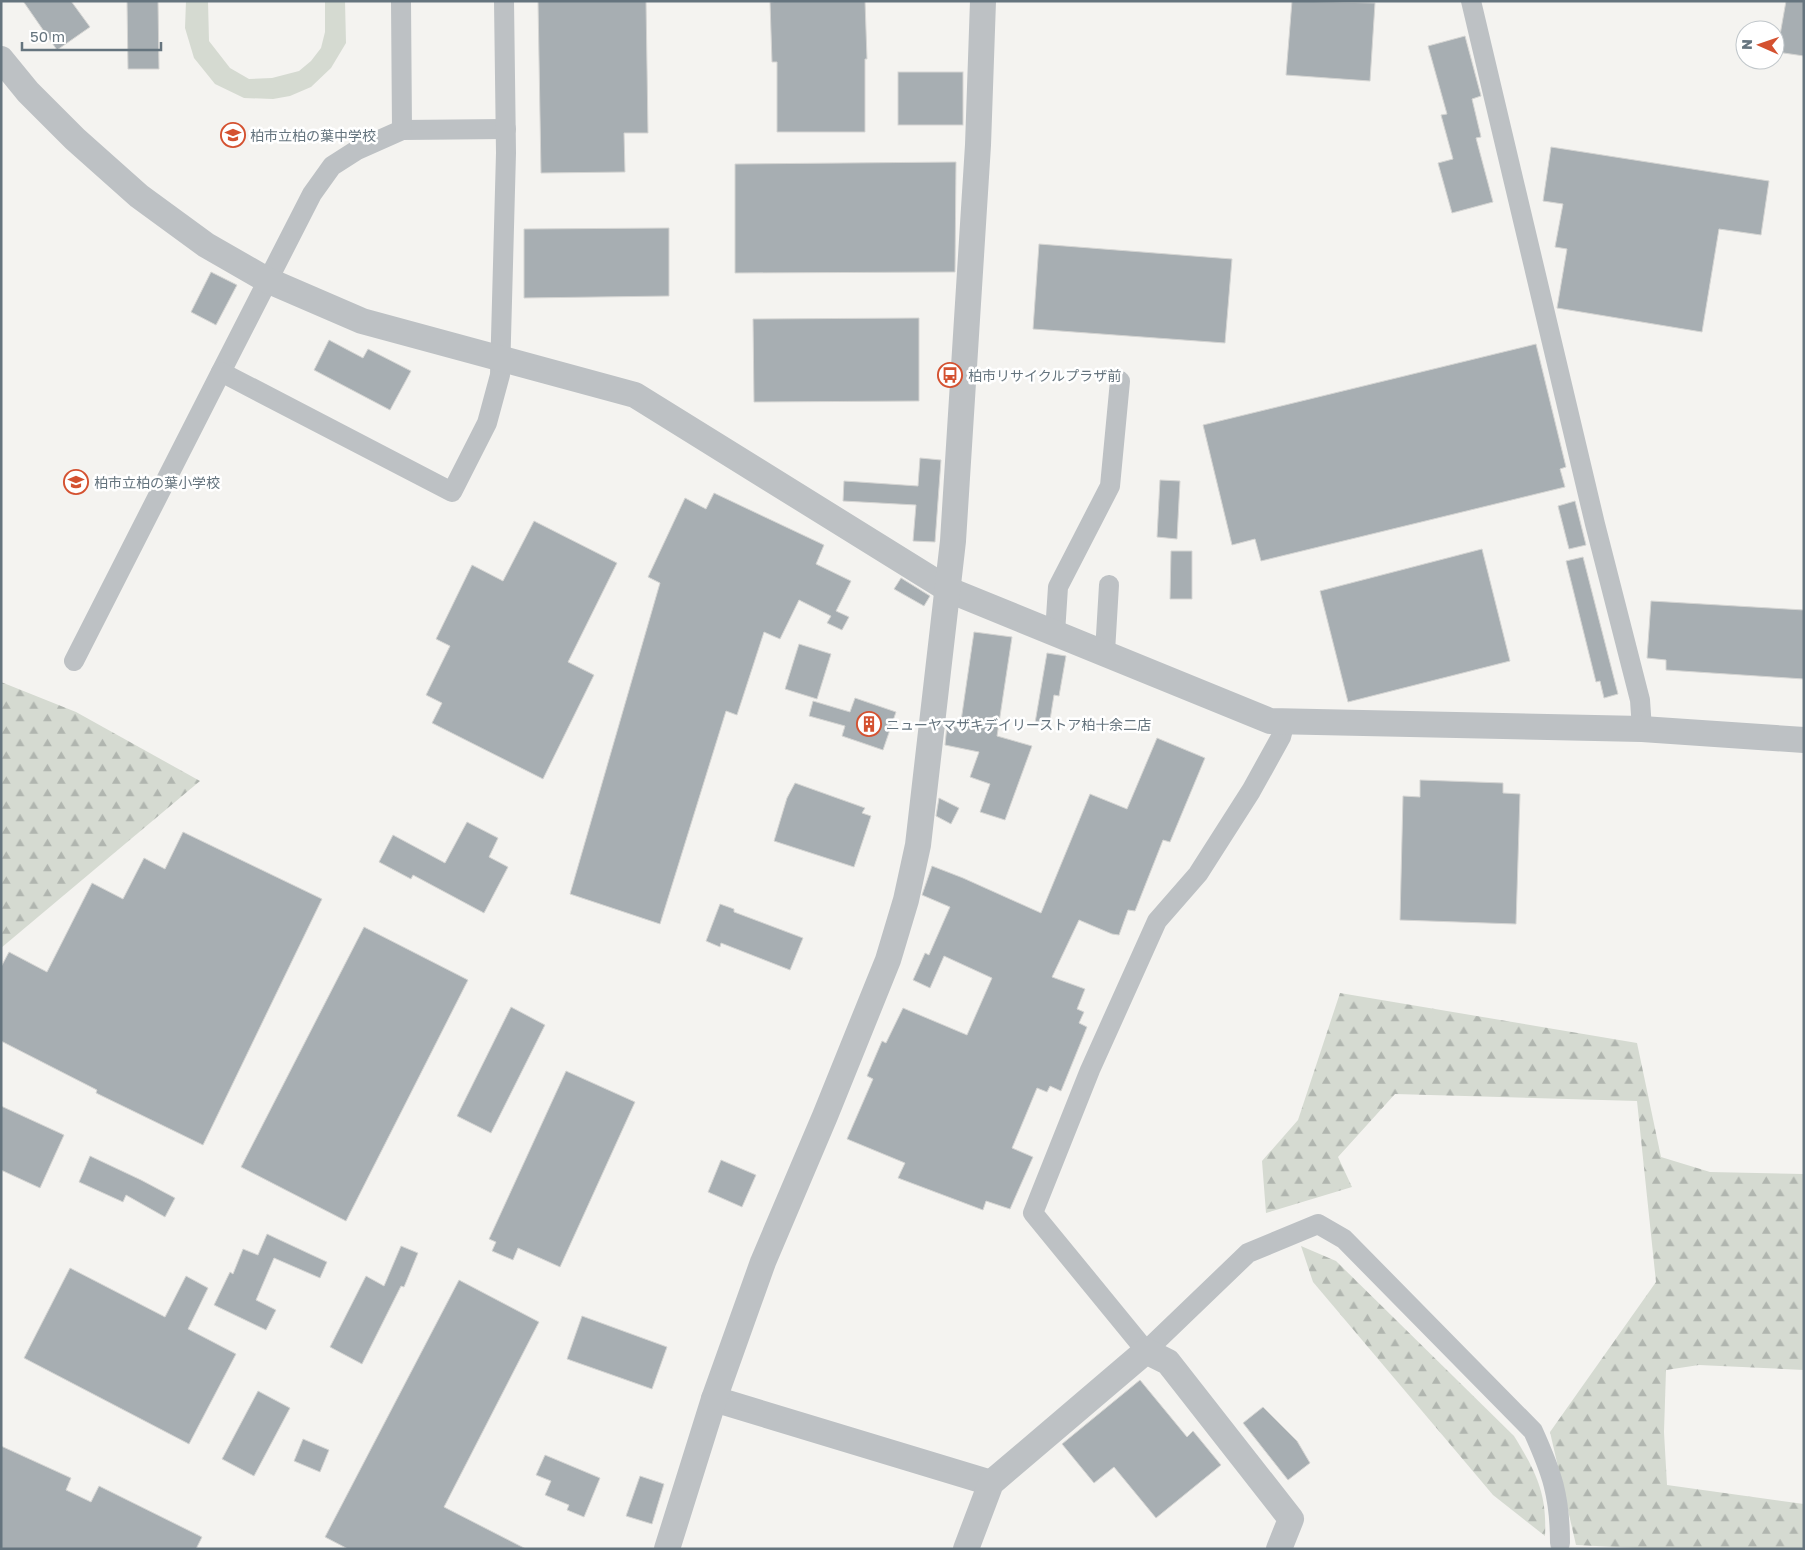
<svg xmlns="http://www.w3.org/2000/svg" width="1805" height="1550" viewBox="0 0 1805 1550" font-family="'Golos Text','Noto Sans JP',sans-serif">
  <style>
    .forest { fill: url(#forest-firs) }
    .garden { fill: #d5dad1 }
    .building { fill: #a7aeb2; stroke: #d5d5d3 }
    .lines { fill: none; stroke-linecap: round; stroke-linejoin: round }
    .minor { stroke: #bdc1c4; stroke-width: 20 }
    .tertiary { stroke: #bdc1c4; stroke-width: 26 }
    .labels { text-anchor: middle; dominant-baseline: central; stroke-width: 5; stroke-linejoin: round; paint-order: stroke }
    .poi-label { font-size: 14px; fill: #65747e; stroke: #fff; text-anchor: start }
  </style>
  <defs>
    <pattern id="forest-firs" width="22" height="20" patternUnits="userSpaceOnUse" patternTransform="scale(1.25)"><rect width="22" height="20" fill="#d5dad1"/><path d="M5 1l3.5 6h-7zM16 11l3.5 6h-7z" fill="#b0b5af"/></pattern>
  </defs>
  <rect width="100%" height="100%" fill="#f4f3f0"/>
  <!-- forest -->
  <g class="forest">
    <path d="M 1,682 L 76,712 L 200,781 L 1,948 Z"/>
    <path d="M 1340,993 L 1637,1043 L 1661,1157 L 1710,1172 L 1804,1174 L 1804,1370 L 1699,1365 L 1666,1370 L 1664,1432 L 1667,1485 L 1804,1504 L 1804,1549 L 1656,1549 L 1576,1545 L 1550,1432 L 1656,1282 L 1637,1101 L 1395,1094 L 1338,1157 L 1352,1187 L 1266,1213 L 1262,1161 L 1298,1120 Z"/>
    <path d="M 1301,1246 L 1336,1261 L 1514,1436 C 1536,1472 1547,1493 1545,1536 L 1493,1495 L 1313,1282 Z"/>
  </g>
  <!-- garden -->
  <path class="garden" d="M 186,1 L 208,1 L 209,41 L 230,68 L 249,79 L 272,78 L 299,71 L 311,61 L 321,48 L 325,32 L 325,1 L 345,1 L 346,43 L 331,68 L 311,87 L 290,96 L 273,99 L 244,98 L 215,84 L 194,58 L 185,28 Z"/>
  <!-- building -->
  <g class="building">
    <path d="M 23,1 L 71,1 L 90,27 L 57,50 Z"/>
    <path d="M 127,1 L 158,1 L 159,69 L 128,69 Z"/>
    <path d="M 538,1 L 646,1 L 648,133 L 624,133 L 625,172 L 541,173 Z"/>
    <path d="M 780,1 L 865,1 L 867,59 L 865,59 L 865,132 L 777,132 L 777,62 L 772,62 L 770,2 Z"/>
    <path d="M 1292,1 L 1375,3 L 1370,81 L 1286,75 Z"/>
    <path d="M 1786,1 L 1804,1 L 1804,56 L 1777,52 Z"/>
    <path d="M 1465,36 L 1481,96 L 1472,99 L 1481,137 L 1476,138 L 1493,202 L 1452,213 L 1438,163 L 1453,159 L 1441,115 L 1447,114 L 1428,46 Z"/>
    <rect x="898" y="72" width="65" height="53"/>
    <path d="M 1551,147 L 1769,181 L 1761,235 L 1719,229 L 1702,332 L 1557,308 L 1567,249 L 1555,247 L 1563,204 L 1543,201 Z"/>
    <path d="M 956,162 L 955,272 L 735,273 L 735,164 Z"/>
    <path d="M 669,228 L 669,296 L 524,298 L 524,229 Z"/>
    <path d="M 1039,244 L 1232,259 L 1225,343 L 1033,329 Z"/>
    <path d="M 211,272 L 237,285 L 216,325 L 191,312 Z"/>
    <path d="M 919,318 L 919,401 L 754,402 L 753,319 Z"/>
    <path d="M 329,340 L 363,358 L 368,349 L 411,371 L 390,410 L 314,370 Z"/>
    <path d="M 1536,344 L 1566,467 L 1560,469 L 1565,487 L 1261,561 L 1255,539 L 1232,545 L 1203,425 Z"/>
    <path d="M 920,458 L 941,460 L 935,542 L 913,541 L 916,505 L 843,501 L 844,481 L 918,486 Z"/>
    <path d="M 1160,480 L 1180,481 L 1177,539 L 1157,537 Z"/>
    <path d="M 714,493 L 824,545 L 816,564 L 851,581 L 836,611 L 849,617 L 842,630 L 827,623 L 831,616 L 799,600 L 780,639 L 764,632 L 737,715 L 726,711 L 660,924 L 570,894 L 660,583 L 648,577 L 685,498 L 706,509 Z"/>
    <path d="M 1575,501 L 1586,545 L 1569,549 L 1558,506 Z"/>
    <path d="M 534,521 L 617,563 L 568,662 L 594,675 L 543,779 L 432,723 L 442,703 L 426,695 L 450,646 L 436,639 L 472,565 L 503,581 Z"/>
    <path d="M 1482,549 L 1510,661 L 1348,702 L 1320,591 Z"/>
    <path d="M 1171,551 L 1192,551 L 1192,599 L 1170,599 Z"/>
    <path d="M 1583,557 L 1618,694 L 1604,698 L 1600,681 L 1596,682 L 1566,561 Z"/>
    <path d="M 901,578 L 930,596 L 924,606 L 894,589 Z"/>
    <path d="M 1651,601 L 1804,610 L 1804,679 L 1666,670 L 1666,660 L 1647,658 Z"/>
    <path d="M 974,632 L 1012,637 L 997,736 L 1032,746 L 1005,820 L 980,812 L 990,784 L 970,777 L 979,752 L 945,745 L 947,725 L 960,728 Z"/>
    <path d="M 799,644 L 831,654 L 817,699 L 785,689 Z"/>
    <path d="M 1047,653 L 1066,656 L 1059,696 L 1054,695 L 1049,726 L 1035,723 Z"/>
    <path d="M 855,698 L 896,712 L 883,750 L 842,736 L 845,726 L 809,716 L 813,701 L 850,712 Z"/>
    <path d="M 1157,738 L 1205,758 L 1170,842 L 1163,840 L 1135,911 L 1128,910 L 1119,935 L 1112,934 L 1079,920 L 1052,977 L 1085,989 L 1077,1009 L 1084,1012 L 1079,1023 L 1087,1027 L 1061,1091 L 1050,1086 L 1047,1092 L 1037,1088 L 1012,1148 L 1033,1157 L 1010,1209 L 986,1201 L 983,1210 L 898,1178 L 905,1163 L 847,1139 L 873,1079 L 867,1076 L 882,1041 L 886,1043 L 903,1008 L 967,1035 L 992,978 L 944,956 L 930,988 L 913,980 L 925,953 L 929,955 L 950,907 L 922,895 L 932,866 L 963,878 L 1041,913 L 1090,794 L 1127,809 Z"/>
    <path d="M 1420,780 L 1503,783 L 1503,793 L 1520,794 L 1516,924 L 1400,920 L 1403,796 L 1420,797 Z"/>
    <path d="M 795,783 L 865,808 L 862,813 L 871,816 L 854,867 L 774,841 L 787,798 Z"/>
    <path d="M 939,798 L 959,808 L 951,824 L 936,816 Z"/>
    <path d="M 467,822 L 498,838 L 489,857 L 508,867 L 484,913 L 413,875 L 411,879 L 379,862 L 393,835 L 445,863 Z"/>
    <path d="M 183,832 L 322,899 L 203,1145 L 96,1093 L 97,1090 L 1,1041 L 1,967 L 9,952 L 47,972 L 92,883 L 123,899 L 144,858 L 165,869 Z"/>
    <path d="M 720,904 L 734,909 L 734,912 L 803,938 L 790,970 L 721,943 L 720,947 L 706,941 Z"/>
    <path d="M 364,927 L 468,980 L 346,1221 L 241,1167 Z"/>
    <path d="M 511,1007 L 545,1025 L 491,1133 L 457,1116 Z"/>
    <path d="M 566,1071 L 635,1102 L 560,1267 L 518,1248 L 513,1260 L 492,1251 L 496,1242 L 489,1239 Z"/>
    <path d="M 1,1106 L 64,1135 L 40,1188 L 1,1170 Z"/>
    <path d="M 90,1156 L 141,1180 L 175,1198 L 165,1217 L 126,1195 L 123,1202 L 79,1182 Z"/>
    <path d="M 721,1160 L 756,1175 L 742,1207 L 708,1192 Z"/>
    <path d="M 267,1234 L 327,1262 L 320,1278 L 274,1258 L 256,1300 L 276,1310 L 266,1330 L 214,1305 L 230,1272 L 233,1274 L 243,1249 L 258,1255 Z"/>
    <path d="M 401,1246 L 418,1253 L 404,1287 L 401,1286 L 362,1364 L 330,1347 L 366,1276 L 384,1286 Z"/>
    <path d="M 70,1268 L 165,1317 L 186,1276 L 208,1288 L 188,1329 L 236,1354 L 189,1444 L 24,1358 Z"/>
    <path d="M 459,1280 L 539,1322 L 444,1507 L 526,1549 L 348,1549 L 325,1537 Z"/>
    <path d="M 582,1316 L 667,1347 L 652,1389 L 567,1359 Z"/>
    <path d="M 1140,1380 L 1187,1437 L 1193,1431 L 1221,1465 L 1156,1518 L 1114,1467 L 1094,1483 L 1062,1444 Z"/>
    <path d="M 258,1391 L 290,1408 L 254,1476 L 222,1459 Z"/>
    <path d="M 1263,1407 L 1297,1441 L 1310,1463 L 1288,1480 L 1243,1423 Z"/>
    <path d="M 303,1439 L 329,1450 L 320,1472 L 294,1461 Z"/>
    <path d="M 1,1446 L 71,1478 L 66,1490 L 91,1502 L 99,1486 L 202,1537 L 196,1549 L 1,1549 Z"/>
    <path d="M 545,1455 L 600,1478 L 584,1517 L 567,1510 L 569,1505 L 545,1495 L 551,1481 L 536,1475 Z"/>
    <path d="M 640,1476 L 664,1484 L 652,1524 L 626,1516 Z"/>
  </g>
  <g class="lines">
    <!-- minor -->
    <g class="minor">
      <path d="M 1471,1 L 1595,524 L 1640,700 L 1642,729"/>
      <path d="M 402,130 L 506,129"/>
      <path d="M 221,372 L 312,194 L 332,166 L 357,150 L 402,130 L 401,1"/>
      <path d="M 1055,633 L 1058,587 L 1110,486 L 1120,381"/>
      <path d="M 1105,652 L 1109,585"/>
      <path d="M 74,661 L 221,372 L 452,492 L 487,423 L 500,375 L 506,153 L 504,1"/>
      <path d="M 1285,722 L 1281,737 L 1251,791 L 1198,874 L 1157,921 L 1090,1070 L 1033,1213 L 1146,1351 L 1248,1253 L 1318,1224 L 1344,1239 L 1533,1431 C 1552,1473 1560,1496 1560,1543"/>
    </g>
    <!-- tertiary -->
    <g class="tertiary">
      <path d="M 1,59 L 28,92 L 75,139 L 139,196 L 206,245 L 267,280 L 362,321 L 635,395 L 949,590 L 1270,721 L 1642,729 L 1804,740"/>
      <path d="M 714,1399 L 991,1483"/>
      <path d="M 667,1549 L 714,1399 L 763,1262 L 825,1116 L 888,960 L 906,900 L 918,845 L 953,541 L 978,145 L 983,1"/>
      <path d="M 966,1549 L 991,1483 L 1146,1351 L 1168,1362 L 1291,1519 L 1279,1549"/>
    </g>
  </g>
  <!-- icons -->
  <defs>
    <symbol id="school-ring" viewBox="-11 -11 22 22"><circle r="9.5" fill="#fff" stroke="#d45130" stroke-width="1.5"/><path d="M0-5L7-2L0 1L-7-2ZM-4 1L0 2.5L4 1V4Q0 6-4 4Z" fill="#d45130"/></symbol>
    <symbol id="bus-ring" viewBox="-11 -11 22 22"><circle r="9.5" fill="#fff" stroke="#d45130" stroke-width="1.5"/><path d="M-5-6H5V4H4V6H2V4H-2V6H-4V4H-5ZM-3.5-4V0h7V-4ZM-3.5 1.2v1.5H-2V1.2ZM2 1.2v1.5H3.5V1.2Z" fill="#d45130"/></symbol>
    <symbol id="building-ring" viewBox="-11 -11 22 22"><circle r="9.5" fill="#fff" stroke="#d45130" stroke-width="1.5"/><path d="M-4-6H4V6H1V3H-1V6H-4ZM-2.5-4.3h1.7v1.8h-1.7ZM.8-4.3h1.7v1.8H.8ZM-2.5-1h1.7V.8h-1.7ZM.8-1h1.7V.8H.8Z" fill="#d45130"/></symbol>
  </defs>
  <g fill-rule="evenodd">
    <use href="#school-ring" x="219" y="121" width="28" height="28"/>
    <use href="#bus-ring" x="936" y="361" width="28" height="28"/>
    <use href="#school-ring" x="62" y="468" width="28" height="28"/>
    <use href="#building-ring" x="855" y="710" width="28" height="28"/>
  </g>
  <g class="labels">
    <!-- poi labels -->
    <g class="poi-label">
      <text x="250" y="135">柏市立柏の葉中学校</text>
      <text x="968" y="375">柏市リサイクルプラザ前</text>
      <text x="94" y="482">柏市立柏の葉小学校</text>
      <text x="886" y="724">ニューヤマザキデイリーストア柏十余二店</text>
    </g>
  </g>
  <!-- border -->
  <rect width="1805" height="1550" fill="none" stroke="#65747e" stroke-width="5"/>
  <!-- north arrow -->
  <g transform="translate(1760 45) rotate(272)"><circle r="24" fill="#ffffff" stroke="#c1c7cb"/>
  <path d="M0-4L9 19L0 12L-9 19Z" fill="#d45130"/>
  <text y="-8" font-size="14" font-weight="bold" text-anchor="middle" fill="#65747e">N</text>
  </g>
  <!-- scale -->
  <path d="M22 42v8h139v-8" fill="none" stroke="#65747e" stroke-width="2.5"/>
  <text x="30" y="42" font-size="15" fill="#65747e" stroke="#ffffff" stroke-width="4" paint-order="stroke">50 m</text>
</svg>
